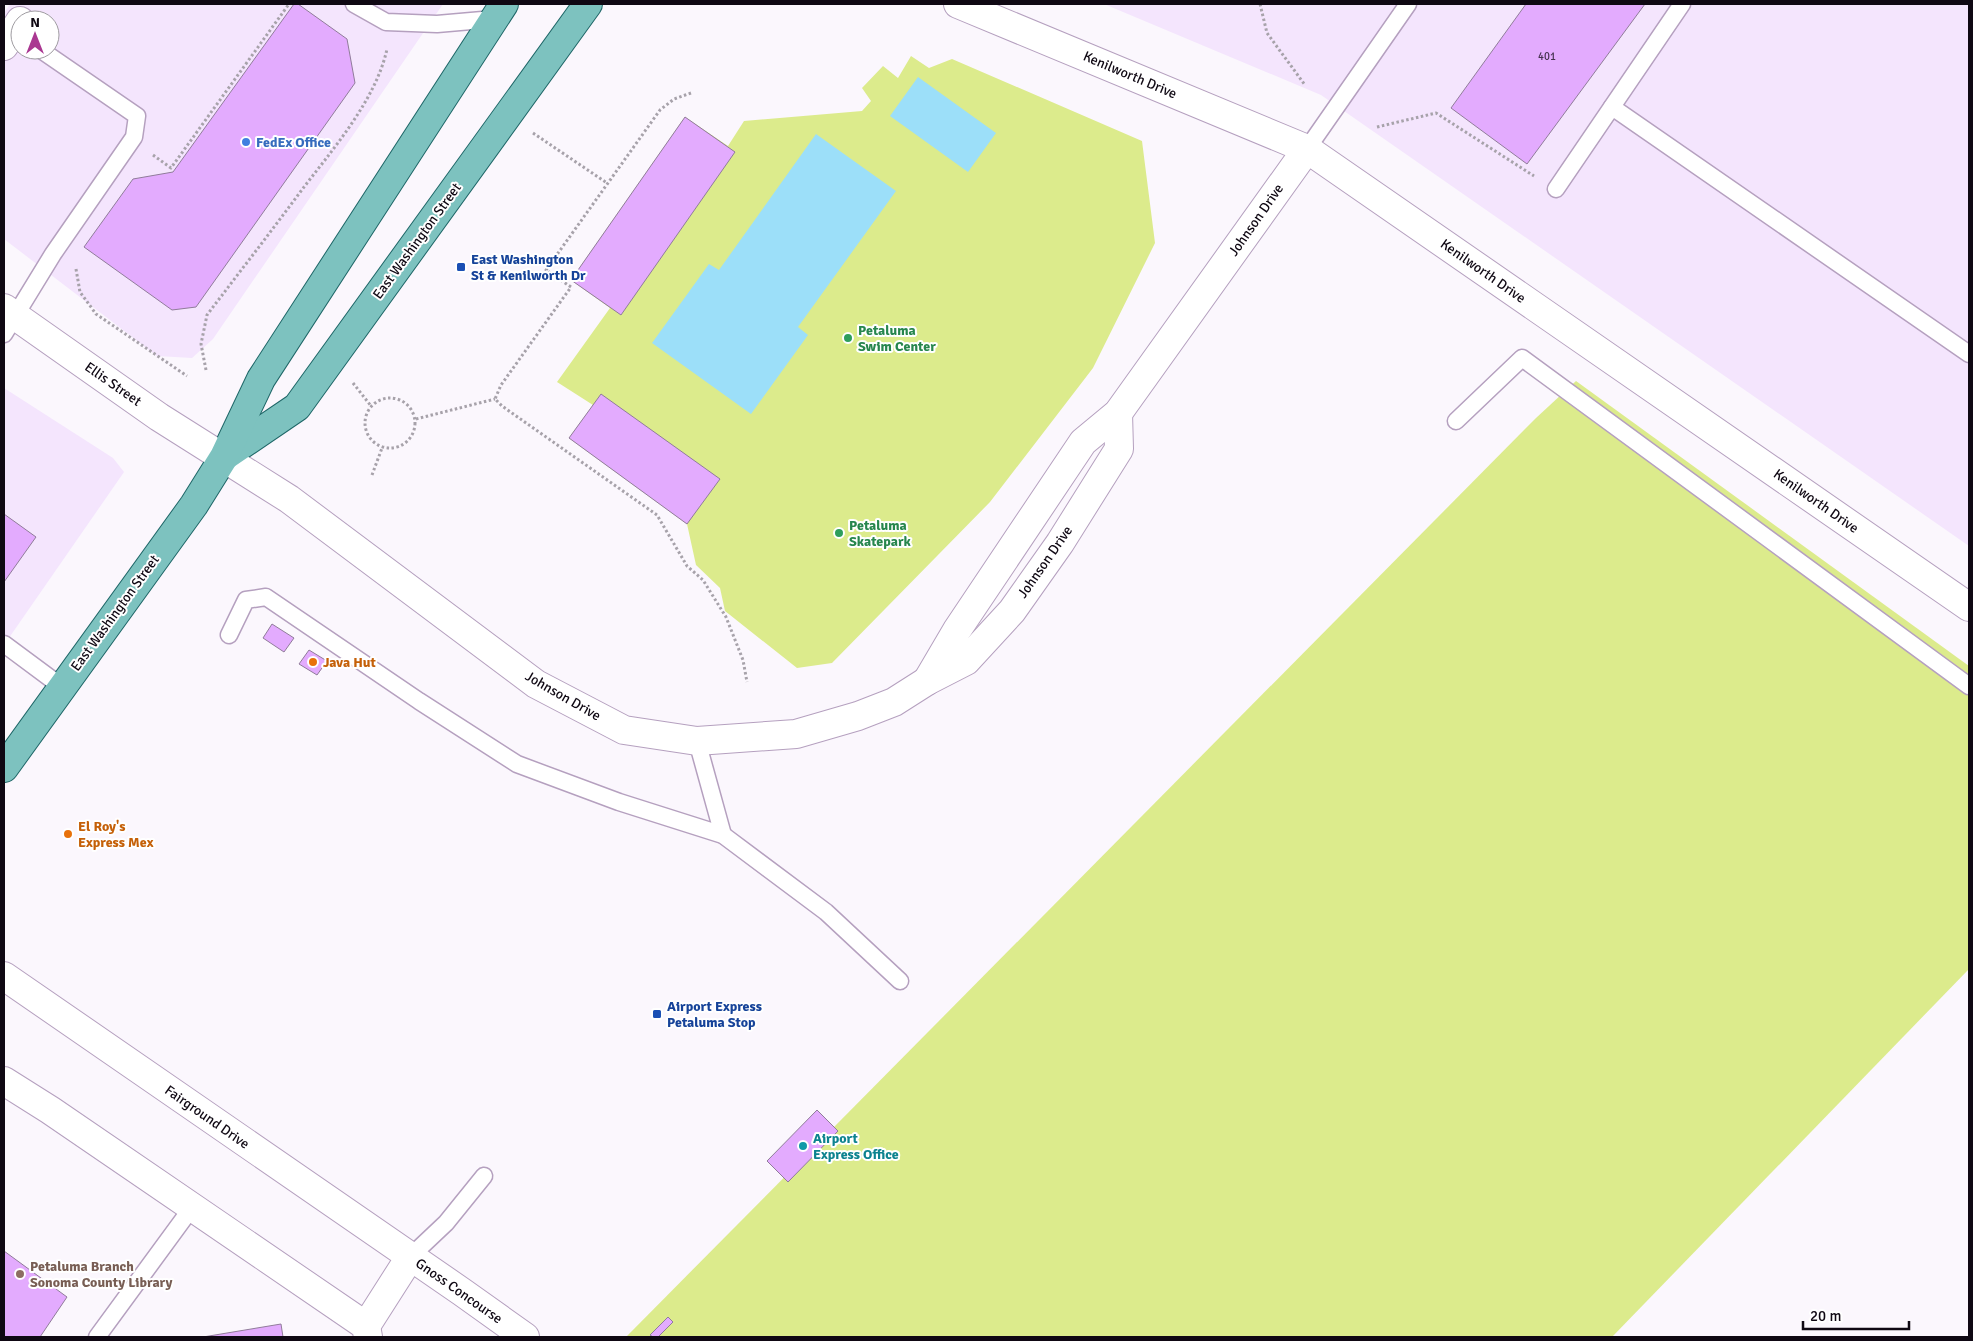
<svg xmlns="http://www.w3.org/2000/svg" width="1973" height="1341" viewBox="0 0 1973 1341" font-family="Signika,sans-serif">
  <style>
    .built { fill: #f4e5fd; fill-rule: evenodd }
    .green { fill: #dceb8c }
    .water { fill: #9cdff9 }
    .building { fill: #e3abfe; stroke: #907c9a }
    .lines { fill: none; stroke-linecap: round; stroke-linejoin: round }
    .service-casing { stroke: #b5a0bf; stroke-width: 19 }
    .minor-casing { stroke: #b5a0bf; stroke-width: 30 }
    .primary-casing { stroke: #1e6667; stroke-width: 30 }
    .path { stroke: #a7a2aa; stroke-width: 3; stroke-dasharray: 2.5 2.5; stroke-linecap: butt }
    .service { stroke: #fff; stroke-width: 16 }
    .minor { stroke: #fff; stroke-width: 28 }
    .primary { stroke: #7dc2bf; stroke-width: 28 }
    .shop-dot { fill: #3f7fe0; stroke: #fff; stroke-width: 2 }
    .transit-dot { fill: #1a4fb4; stroke: #fff; stroke-width: 2 }
    .leisure-dot { fill: #2e9e5b; stroke: #fff; stroke-width: 2 }
    .food-dot { fill: #e8710a; stroke: #fff; stroke-width: 2 }
    .culture-dot { fill: #0f9aa8; stroke: #fff; stroke-width: 2 }
    .education-dot { fill: #8d6e63; stroke: #fff; stroke-width: 2 }
    .labels { text-anchor: middle; dominant-baseline: central; stroke-width: 4; stroke-linejoin: round; paint-order: stroke }
    .number-label { font-size: 11px; fill: #44314e }
    .street-label { font-size: 14px; fill: #0f0813; stroke: #fff }
    .shop-label { font-size: 14px; font-weight: bold; fill: #366cbe; stroke: #fff; text-anchor: start }
    .transit-label { font-size: 14px; font-weight: bold; fill: #164399; stroke: #fff; text-anchor: start }
    .leisure-label { font-size: 14px; font-weight: bold; fill: #27864d; stroke: #fff; text-anchor: start }
    .food-label { font-size: 14px; font-weight: bold; fill: #c56008; stroke: #fff; text-anchor: start }
    .culture-label { font-size: 14px; font-weight: bold; fill: #0d838f; stroke: #fff; text-anchor: start }
    .education-label { font-size: 14px; font-weight: bold; fill: #785e54; stroke: #fff; text-anchor: start }
  </style>
  <rect width="100%" height="100%" fill="#fbf7fd"/>
  <!-- built -->
  <g class="built">
    <path d="M 10,4 L 443,4 L 213,339 L 192,358 L 157,356 L 4,239 L 4,13 ZM 20,20 L 50,20 L 50,50 L 20,50 Z"/>
    <path d="M 1104,4 L 1969,4 L 1969,546 L 1321,95 Z"/>
    <path d="M 4,388 L 113,458 L 124,472 L 4,645 Z"/>
  </g>
  <!-- green -->
  <g class="green">
    <path d="M 911,56 L 929,68 L 952,59 L 1142,141 L 1155,243 L 1093,368 L 990,502 L 832,663 L 797,668 L 725,611 L 720,588 L 696,565 L 687,524 L 569,438 L 593,405 L 557,382 L 610,308 L 571,280 L 685,117 L 728,146 L 744,121 L 862,111 L 871,101 L 862,88 L 883,66 L 898,78 Z"/>
    <path d="M 1576,381 L 1969,666 L 1969,969 L 1612,1337 L 626,1337 L 1536,418 Z"/>
  </g>
  <!-- water -->
  <g class="water">
    <path d="M 918,77 L 996,133 L 968,172 L 890,116 Z"/>
    <path d="M 816,134 L 896,191 L 798,327 L 808,335 L 751,414 L 652,343 L 709,264 L 719,270 Z"/>
  </g>
  <!-- building -->
  <g class="building">
    <path d="M 294,4 L 298,4 L 347,39 L 355,83 L 196,307 L 172,310 L 84,247 L 133,179 L 173,172 Z"/>
    <path d="M 1526,4 L 1645,4 L 1527,164 L 1451,108 Z"/>
    <path d="M 685,117 L 735,152 L 621,315 L 571,280 Z"/>
    <path d="M 601,394 L 720,479 L 687,524 L 569,438 Z"/>
    <path d="M 4,514 L 36,537 L 4,582 Z"/>
    <path d="M 272,624 L 294,638 L 284,652 L 263,638 Z"/>
    <path d="M 309,650 L 327,661 L 317,675 L 299,664 Z"/>
    <path d="M 817,1110 L 838,1131 L 788,1182 L 767,1161 Z"/>
    <path d="M 4,1251 L 67,1297 L 40,1337 L 4,1337 Z"/>
    <path d="M 668,1317 L 673,1322 L 658,1337 L 653,1337 L 650,1335 Z"/>
    <path d="M 281,1324 L 283,1337 L 203,1337 Z"/>
  </g>
  <g class="lines">
    <defs>
      <g id="service">
        <path d="M 354,4 L 386,22 L 437,24 L 494,19"/>
        <path d="M 1612,107 L 1969,354"/>
        <path d="M 1307,149 L 1408,4"/>
        <path d="M 1556,189 L 1682,4"/>
        <path d="M 4,334 L 53,254 L 134,137 L 137,116 L 41,50"/>
        <path d="M 1456,421 L 1522,358 L 1969,686"/>
        <path d="M 229,635 L 246,600 L 266,597 L 419,701 L 517,764 L 619,802 L 723,835 L 826,912 L 900,981"/>
        <path d="M 4,644 L 62,687"/>
        <path d="M 697,741 L 723,835"/>
        <path d="M 410,1257 L 446,1223 L 484,1176"/>
        <path d="M 97,1337 L 193,1206"/>
      </g>
      <g id="minor">
        <path d="M 958,4 L 1307,149 L 1969,607"/>
        <path d="M 4,46 L 20,21"/>
        <path d="M 4,308 L 159,417 L 289,499 L 536,684 L 624,730 L 697,741 L 796,734 L 858,716 L 894,702 L 927,681 L 966,661 L 1012,611 L 1060,543 L 1119,449 L 1118,413"/>
        <path d="M 927,681 L 957,630 L 1083,442 L 1118,413 L 1307,149"/>
        <path d="M 4,976 L 462,1292 L 525,1337"/>
        <path d="M 4,1081 L 50,1110 L 366,1326 L 368,1337"/>
        <path d="M 366,1326 L 410,1257"/>
      </g>
      <g id="primary">
        <path d="M 225,456 L 297,407 L 588,4"/>
        <path d="M 4,768 L 194,505 L 224,457 L 261,379 L 504,4"/>
      </g>
    </defs>
    <!-- service casing -->
    <use href="#service" class="service-casing"/>
    <!-- minor casing -->
    <use href="#minor" class="minor-casing"/>
    <!-- primary casing -->
    <use href="#primary" class="primary-casing"/>
    <!-- path -->
    <g class="path">
      <path d="M 1260,4 L 1267,33 L 1305,85"/>
      <path d="M 691,93 L 674,99 L 660,110 L 546,270 L 571,287 L 501,385 L 495,399 L 502,406 L 657,515 L 687,566 L 703,580 L 726,617 L 743,660 L 747,682"/>
      <path d="M 1377,127 L 1436,113 L 1534,176"/>
      <path d="M 533,133 L 607,183"/>
      <path d="M 153,155 L 171,168 L 289,4"/>
      <path d="M 76,269 L 80,292 L 96,314 L 187,376"/>
      <path d="M 206,370 L 201,344 L 207,315 C 238,274 270,233 301,191 C 332,150 376,100 387,49"/>
      <path d="M 353,383 L 371,406"/>
      <circle cx="390" cy="423" r="25"/>
      <path d="M 416,419 L 495,399"/>
      <path d="M 372,475 L 382,448"/>
    </g>
    <!-- service -->
    <use href="#service" class="service"/>
    <!-- minor -->
    <use href="#minor" class="minor"/>
    <!-- primary -->
    <use href="#primary" class="primary"/>
  </g>
  <!-- markers -->
  <circle class="shop-dot" cx="246" cy="142" r="5"/>
  <g class="transit-dot">
    <rect x="456" y="262" width="10" height="10" rx="2.5"/>
    <rect x="652" y="1009" width="10" height="10" rx="2.5"/>
  </g>
  <g class="leisure-dot">
    <circle cx="848" cy="338" r="5"/>
    <circle cx="839" cy="533" r="5"/>
  </g>
  <g class="food-dot">
    <circle cx="313" cy="662" r="5"/>
    <circle cx="68" cy="834" r="5"/>
  </g>
  <circle class="culture-dot" cx="803" cy="1146" r="5"/>
  <circle class="education-dot" cx="20" cy="1274" r="5"/>
  <g class="labels">
    <!-- number labels -->
    <g class="number-label">
      <text x="1547" y="56">401</text>
    </g>
    <!-- street labels -->
    <g class="street-label">
      <text transform="translate(1130 75) rotate(23)">Kenilworth Drive</text>
      <text transform="translate(1256 220) rotate(-55)">Johnson Drive</text>
      <text transform="translate(417 241) rotate(-54)">East Washington Street</text>
      <text transform="translate(1483 271) rotate(35)">Kenilworth Drive</text>
      <text transform="translate(113 384) rotate(35)">Ellis Street</text>
      <text transform="translate(1816 501) rotate(35)">Kenilworth Drive</text>
      <text transform="translate(1045 562) rotate(-55)">Johnson Drive</text>
      <text transform="translate(115 613) rotate(-54)">East Washington Street</text>
      <text transform="translate(563 696) rotate(30)">Johnson Drive</text>
      <text transform="translate(207 1117) rotate(35)">Fairground Drive</text>
      <text transform="translate(459 1291) rotate(35)">Gnoss Concourse</text>
    </g>
    <!-- shop labels -->
    <g class="shop-label">
      <text x="256" y="142">FedEx Office</text>
    </g>
    <!-- transit labels -->
    <g class="transit-label">
      <text x="471" y="259">East Washington<tspan x="471" dy="16">St &amp; Kenilworth Dr</tspan></text>
      <text x="667" y="1006">Airport Express<tspan x="667" dy="16">Petaluma Stop</tspan></text>
    </g>
    <!-- leisure labels -->
    <g class="leisure-label">
      <text x="858" y="330">Petaluma<tspan x="858" dy="16">Swim Center</tspan></text>
      <text x="849" y="525">Petaluma<tspan x="849" dy="16">Skatepark</tspan></text>
    </g>
    <!-- food labels -->
    <g class="food-label">
      <text x="323" y="662">Java Hut</text>
      <text x="78" y="826">El Roy's<tspan x="78" dy="16">Express Mex</tspan></text>
    </g>
    <!-- culture labels -->
    <g class="culture-label">
      <text x="813" y="1138">Airport<tspan x="813" dy="16">Express Office</tspan></text>
    </g>
    <!-- education labels -->
    <g class="education-label">
      <text x="30" y="1266">Petaluma Branch<tspan x="30" dy="16">Sonoma County Library</tspan></text>
    </g>
  </g>
  <!-- border -->
  <rect width="1973" height="1341" fill="none" stroke="#0f0813" stroke-width="10"/>
  <!-- north arrow -->
  <g transform="translate(35 35)"><circle r="24" fill="#ffffff" stroke="#9f9ca1"/>
  <path d="M0-4L9 19L0 12L-9 19Z" fill="#aa3791"/>
  <text y="-8" font-size="14" font-weight="bold" text-anchor="middle" fill="#0f0813">N</text>
  </g>
  <!-- scale -->
  <path d="M1803 1321v8h106v-8" fill="none" stroke="#0f0813" stroke-width="2.5"/>
  <text x="1810" y="1321" font-size="15" fill="#0f0813" stroke="#ffffff" stroke-width="4" paint-order="stroke">20 m</text>
</svg>
